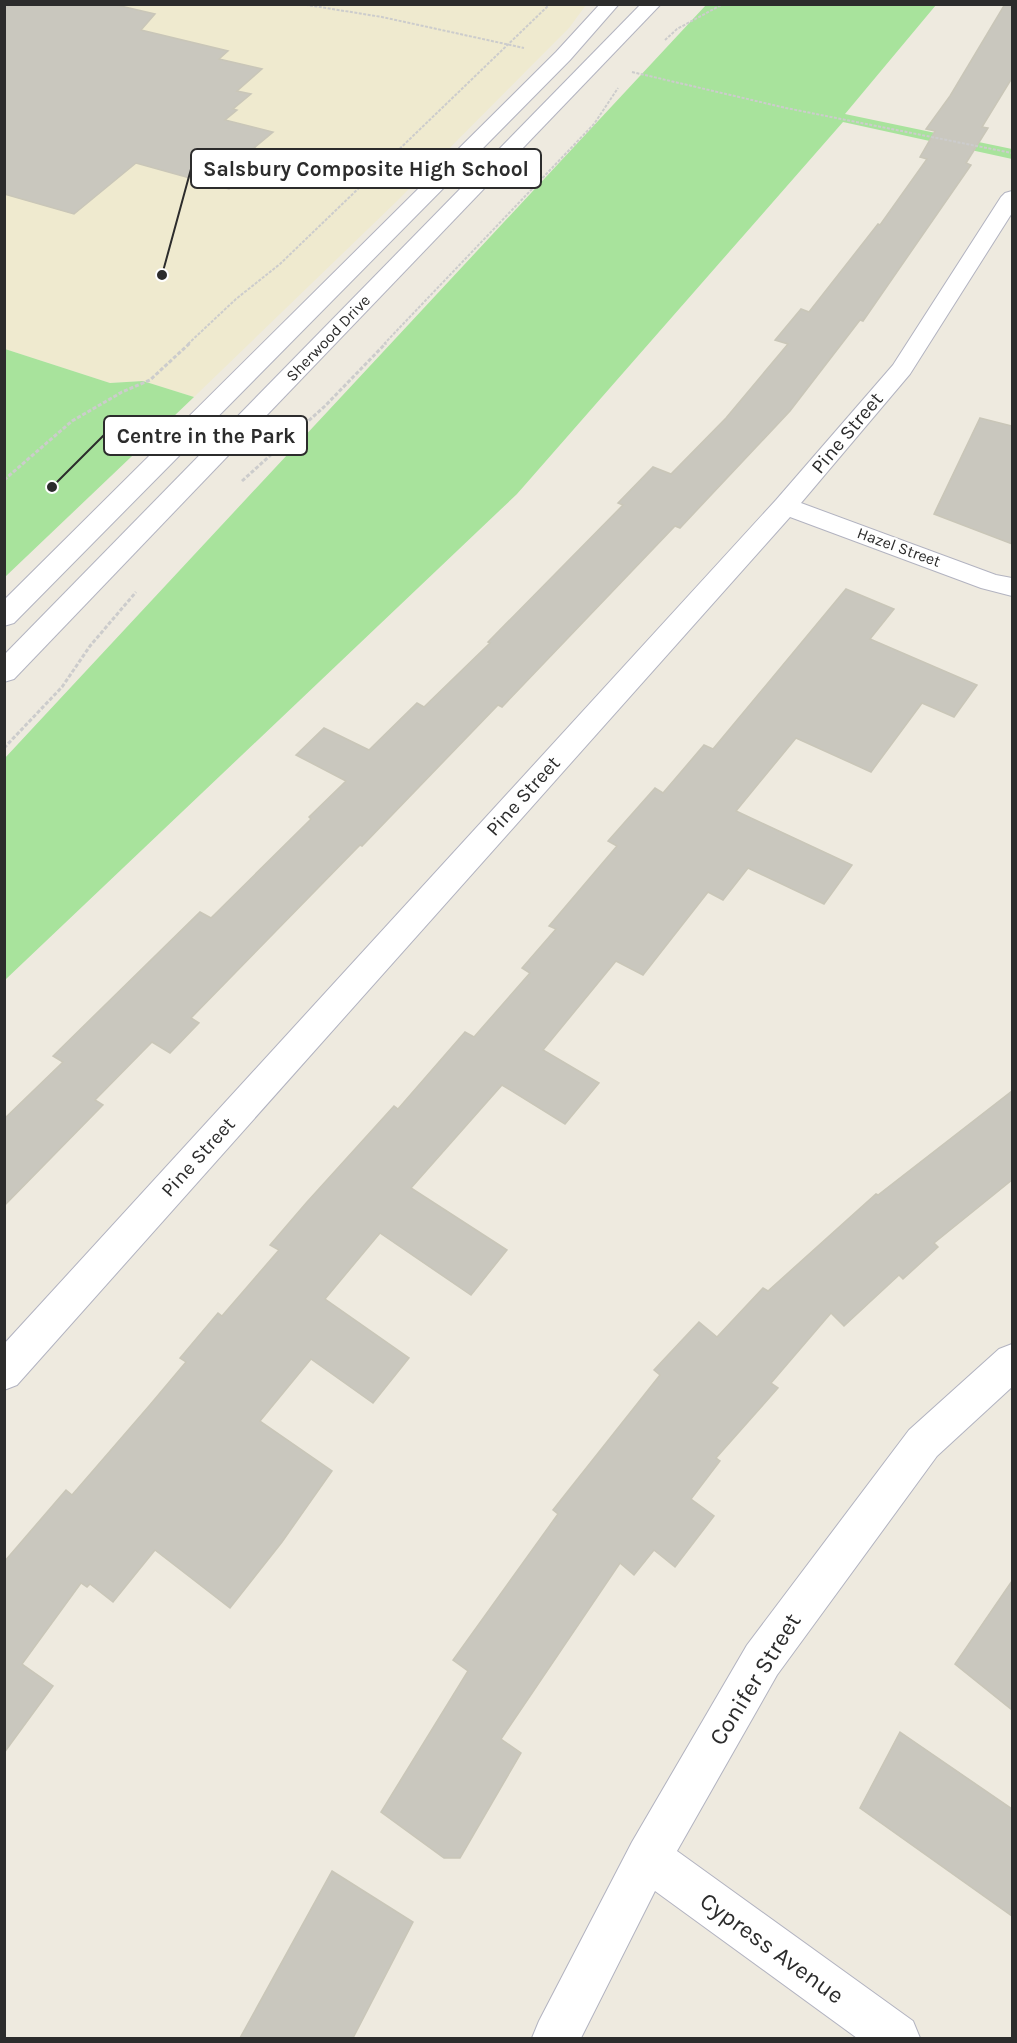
<svg xmlns="http://www.w3.org/2000/svg" width="1017" height="2043" viewBox="0 0 1017 2043" font-family="Karla,sans-serif">
  <style>
    .education { fill: #efeacf }
    .green { fill: #a8e39c }
    .building { fill: #c9c7be; stroke: #c9c6b8; stroke-width: 1.5 }
    .lines { fill: none; stroke-linecap: round; stroke-linejoin: round }
    .minor-casing { stroke: #b2b3c0; stroke-width: 2 }
    .secondary-casing { stroke: #b2b3c0; stroke-width: 2 }
    .path-far1 { stroke: #ccc; stroke-width: 2; stroke-dasharray: 3 1.5; stroke-linecap: butt }
    .path { stroke: #ccc; stroke-width: 3; stroke-dasharray: 4 2; stroke-linecap: butt }
    .minor { fill: #fff; fill-rule: evenodd }
    .secondary { fill: #fff; fill-rule: evenodd }
    .labels { text-anchor: middle; dominant-baseline: central; stroke-width: 4.5; stroke-linejoin: round; paint-order: stroke }
    .far-street-label { font-size: 16px; fill: #2c2c2c; stroke: #fff }
    .street-label { font-size: 20px; fill: #2c2c2c; stroke: #fff }
    .near-street-label { font-size: 24px; fill: #2c2c2c; stroke: #fff }
    .leader { fill: none; stroke: #2c2c2c; stroke-width: 2 }
    .callout-dot { fill: #2c2c2c; stroke: #fff; stroke-width: 2 }
    .callout { fill: #fff; stroke: #2c2c2c; stroke-width: 2 }
    .callout-label { font-size: 21px; text-anchor: middle; font-weight: bold; fill: #2c2c2c }
  </style>
  <rect width="100%" height="100%" fill="#eeeadf"/>
  <!-- education -->
  <path class="education" d="M 5,5 L 586,5 L 569,28 L 397,201 L 194,397 L 143,381 L 110,383 L 5,349 Z"/>
  <!-- green -->
  <g class="green">
    <path d="M 706,5 L 936,5 L 845,114 L 1012,149 L 1012,159 L 843,122 L 517,494 L 5,980 L 4,759 Z"/>
    <path d="M 5,349 L 110,383 L 143,381 L 194,397 L 5,577 Z"/>
  </g>
  <!-- building -->
  <g class="building">
    <path d="M 4,4 L 112,4 L 155,14 L 141,30 L 228,51 L 219,59 L 262,69 L 237,91 L 251,94 L 233,109 L 237,110 L 225,120 L 273,132 L 254,148 L 270,153 L 229,189 L 136,163 L 74,214 L 4,194 Z"/>
    <path d="M 1005,4 L 1012,4 L 1012,78 L 982,127 L 988,128 L 966,163 L 971,165 L 863,321 L 860,320 L 790,411 L 680,528 L 675,526 L 502,707 L 498,705 L 362,846 L 360,845 L 191,1018 L 199,1023 L 170,1053 L 152,1042 L 95,1100 L 103,1105 L 4,1206 L 4,1119 L 63,1062 L 53,1056 L 200,912 L 211,918 L 311,819 L 309,817 L 346,781 L 296,755 L 324,728 L 369,750 L 417,703 L 424,707 L 490,643 L 488,642 L 623,505 L 618,503 L 653,467 L 671,474 L 726,418 L 788,344 L 775,340 L 801,309 L 809,312 L 878,224 L 880,225 L 927,159 L 920,157 L 935,131 L 926,129 L 950,96 Z"/>
    <path d="M 980,418 L 1012,426 L 1012,544 L 934,514 Z"/>
    <path d="M 846,589 L 894,609 L 870,639 L 977,685 L 954,717 L 922,703 L 871,772 L 796,738 L 736,811 L 852,865 L 824,904 L 748,868 L 723,900 L 708,892 L 643,975 L 616,961 L 543,1050 L 599,1083 L 565,1124 L 502,1085 L 411,1188 L 507,1250 L 471,1295 L 380,1233 L 325,1299 L 409,1358 L 373,1403 L 311,1359 L 260,1421 L 332,1471 L 282,1542 L 230,1608 L 155,1550 L 113,1602 L 90,1584 L 87,1587 L 81,1583 L 22,1664 L 53,1686 L 4,1753 L 4,1562 L 66,1490 L 72,1495 L 149,1406 L 186,1362 L 180,1358 L 218,1313 L 222,1316 L 279,1250 L 270,1245 L 307,1202 L 394,1106 L 398,1109 L 465,1032 L 474,1037 L 530,973 L 522,968 L 556,929 L 549,926 L 617,846 L 608,841 L 655,788 L 663,793 L 704,745 L 713,749 Z"/>
    <path d="M 1012,1091 L 1012,1180 L 934,1243 L 938,1247 L 903,1279 L 899,1275 L 844,1326 L 831,1313 L 771,1383 L 778,1388 L 716,1458 L 720,1461 L 691,1499 L 714,1516 L 675,1567 L 654,1550 L 634,1575 L 620,1563 L 501,1739 L 521,1753 L 460,1858 L 444,1858 L 381,1812 L 468,1671 L 453,1660 L 558,1514 L 553,1510 L 660,1375 L 654,1370 L 699,1322 L 717,1337 L 763,1288 L 768,1291 L 876,1194 L 878,1195 Z"/>
    <path d="M 1012,1581 L 1012,1710 L 955,1664 Z"/>
    <path d="M 900,1732 L 1012,1809 L 1012,1916 L 860,1808 Z"/>
    <path d="M 332,1871 L 413,1922 L 353,2038 L 240,2038 Z"/>
  </g>
  <g class="lines">
    <defs>
      <g id="minor">
        <path d="M 1012,191 L 1012,213 L 910,374 L 801,503 L 996,575 L 1012,578 L 1012,596 L 981,588 L 790,517 L 17,1385 L 4,1390 L 4,1344 L 776,500 L 893,365 L 1001,197 L 1005,193 Z"/>
        <path d="M 1012,1344 L 1012,1387 L 937,1456 L 777,1675 L 677,1851 L 913,2021 L 920,2038 L 857,2038 L 655,1891 L 581,2038 L 532,2038 L 539,2021 L 632,1842 L 747,1645 L 909,1430 L 999,1349 Z"/>
      </g>
      <g id="secondary">
        <path d="M 600,4 L 619,4 L 570,60 L 14,623 L 4,626 L 4,600 L 556,52 Z"/>
        <path d="M 641,4 L 661,4 L 14,679 L 4,682 L 4,655 Z"/>
      </g>
    </defs>
    <!-- minor casing -->
    <use href="#minor" class="minor-casing"/>
    <!-- secondary casing -->
    <use href="#secondary" class="secondary-casing"/>
    <!-- path-far1 -->
    <g class="path-far1">
      <path d="M 301,4 L 382,17 L 524,48"/>
      <path d="M 665,40 L 677,29 L 723,4"/>
      <path d="M 632,72 L 786,108 L 1012,153"/>
      <path d="M 188,344 L 236,299 L 280,264 L 550,4"/>
      <path d="M 384,344 L 594,124 L 618,88"/>
    </g>
    <!-- path -->
    <g class="path">
      <path d="M 4,480 L 72,421 L 122,392 L 150,380 L 190,343"/>
      <path d="M 242,481 L 325,406 L 386,343"/>
      <path d="M 4,748 L 62,687 L 90,646 L 136,592"/>
    </g>
    <!-- minor -->
    <use href="#minor" class="minor"/>
    <!-- secondary -->
    <use href="#secondary" class="secondary"/>
  </g>
  <g class="labels">
    <!-- far-street labels -->
    <g class="far-street-label">
      <text transform="translate(328 338) rotate(-46)">Sherwood Drive</text>
      <text transform="translate(899 547) rotate(20)">Hazel Street</text>
    </g>
    <!-- street labels -->
    <g class="street-label">
      <text transform="translate(847 433) rotate(-50)">Pine Street</text>
      <text transform="translate(523 796) rotate(-48)">Pine Street</text>
      <text transform="translate(198 1157) rotate(-48)">Pine Street</text>
    </g>
    <!-- near-street labels -->
    <g class="near-street-label">
      <text transform="translate(755 1679) rotate(-58)">Conifer Street</text>
      <text transform="translate(772 1948) rotate(36)">Cypress Avenue</text>
    </g>
  </g>
  <!-- callouts -->
  <path class="leader" d="M162 275L191 169M52 487L104 435"/>
  <g class="callout-dot">
    <circle cx="162" cy="275" r="6"/>
    <circle cx="52" cy="487" r="6"/>
  </g>
  <g class="callout">
    <rect x="191" y="149" width="350" height="39" rx="6"/>
    <rect x="104" y="416" width="203" height="39" rx="6"/>
  </g>
  <g class="callout-label">
    <text x="366" y="176">Salsbury Composite High School</text>
    <text x="206" y="443">Centre in the Park</text>
  </g>
  <!-- border -->
  <rect width="1017" height="2043" fill="none" stroke="#2c2c2c" stroke-width="12"/>
</svg>
